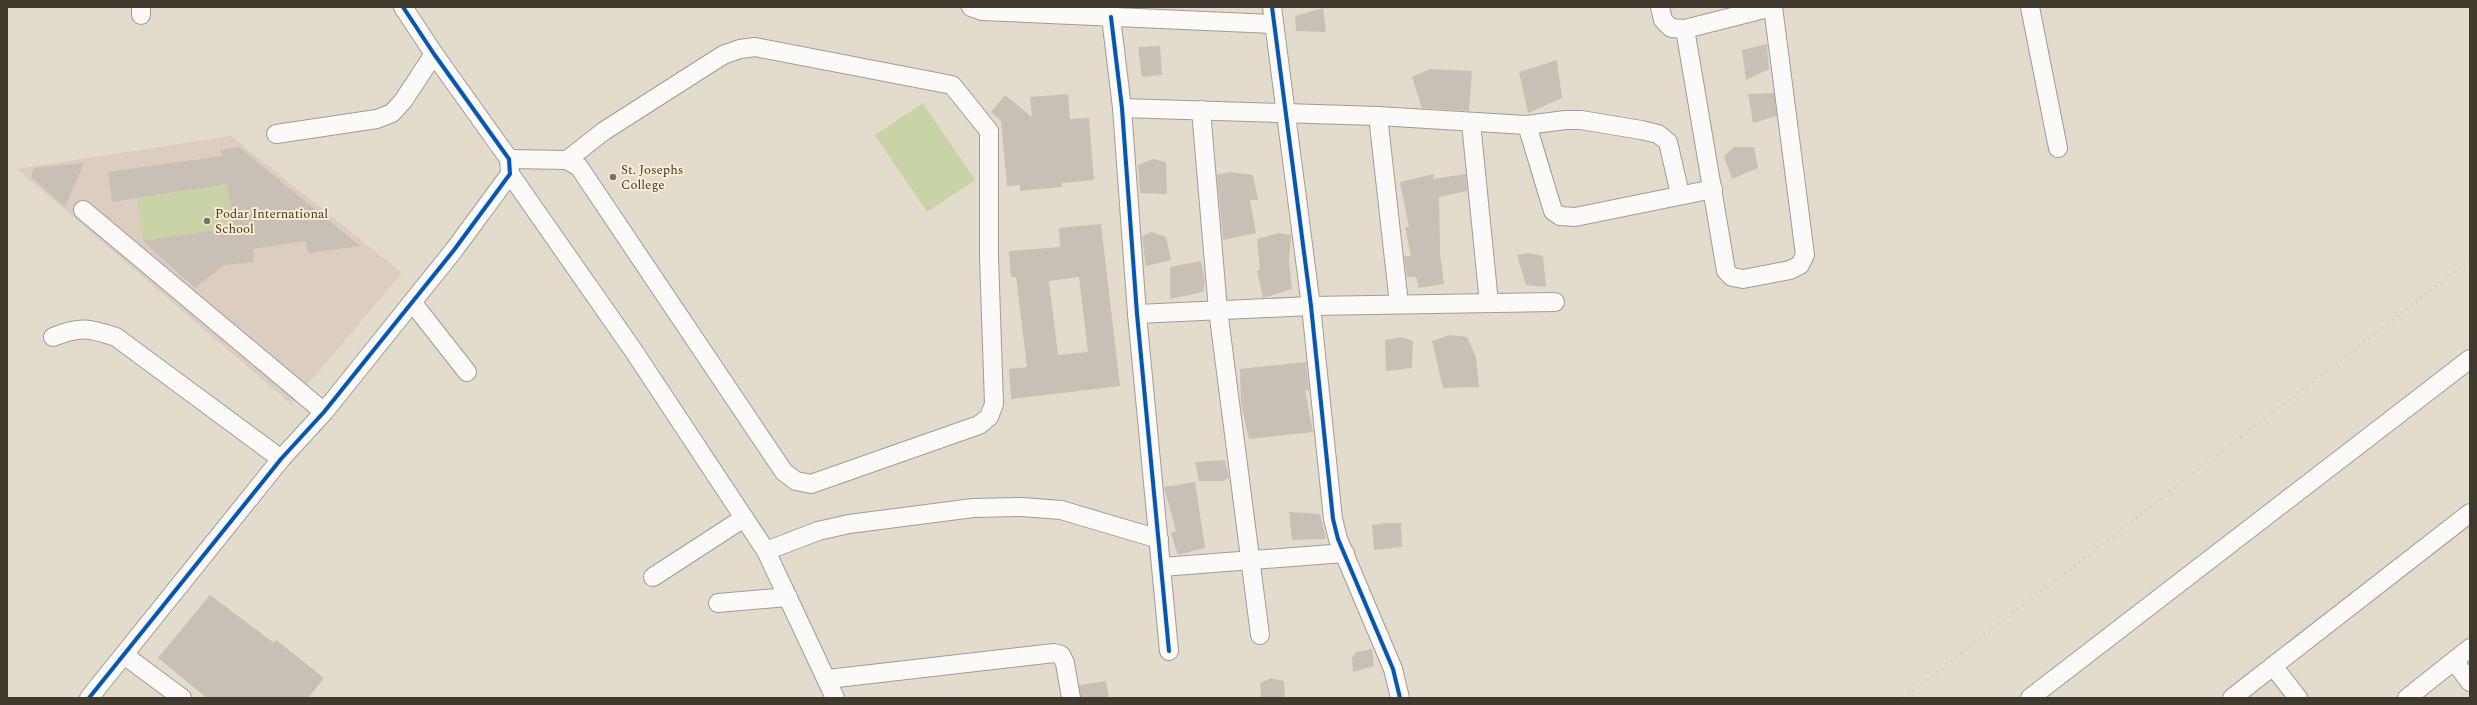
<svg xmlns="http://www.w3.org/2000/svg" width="2477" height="705" viewBox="0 0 2477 705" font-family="Spectral,serif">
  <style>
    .education { fill: #dbcdbf }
    .green { fill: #c8d4a5 }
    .building { fill: #c8bfb6; fill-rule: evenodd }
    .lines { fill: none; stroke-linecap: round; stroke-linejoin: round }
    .minor-casing { stroke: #a29c91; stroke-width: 20 }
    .minor { stroke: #fbfaf8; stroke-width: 18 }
    .rail { stroke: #d4d2cd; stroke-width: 3; stroke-dasharray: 2 4; stroke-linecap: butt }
    .cycleway-casing { stroke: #faecd0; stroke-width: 6 }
    .cycleway { stroke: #0057b8; stroke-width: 4 }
    .poi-dot { fill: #787266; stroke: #faecd0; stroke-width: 1.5 }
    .labels { text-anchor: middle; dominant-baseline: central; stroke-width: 4; stroke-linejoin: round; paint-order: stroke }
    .poi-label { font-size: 13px; fill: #3f392e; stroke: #faecd0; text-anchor: start }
  </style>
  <rect width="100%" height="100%" fill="#e3dccd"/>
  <!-- education -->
  <path class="education" d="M 231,136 L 402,273 L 291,404 L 17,169 Z"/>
  <!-- green -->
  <g class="green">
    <path d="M 923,103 L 975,180 L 927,212 L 875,135 Z"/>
    <path d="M 227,184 L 234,227 L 143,241 L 137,199 Z"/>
  </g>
  <!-- building -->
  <g class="building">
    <path d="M 1323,8 L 1326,32 L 1296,31 L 1295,16 Z"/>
    <path d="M 1767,44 L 1769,69 L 1746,80 L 1742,50 Z"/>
    <path d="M 1160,46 L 1162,75 L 1142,77 L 1138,47 Z"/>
    <path d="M 1557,60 L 1562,98 L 1528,113 L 1519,72 Z"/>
    <path d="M 1430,69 L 1472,71 L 1469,111 L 1422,108 L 1412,77 Z"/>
    <path d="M 1774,93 L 1777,116 L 1753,123 L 1748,94 Z"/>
    <path d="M 1068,94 L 1070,119 L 1089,118 L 1094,180 L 1062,183 L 1062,187 L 1020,191 L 1020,185 L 1007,186 L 1001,121 L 991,112 L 1005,95 L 1032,117 L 1030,97 Z"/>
    <path d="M 239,147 L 360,246 L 308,253 L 306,241 L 253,249 L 254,262 L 224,265 L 195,288 L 143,241 L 234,227 L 227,184 L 112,202 L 108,172 L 222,156 L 220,150 Z"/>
    <path d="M 1734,147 L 1754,147 L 1758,168 L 1732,179 L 1724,156 Z"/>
    <path d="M 1153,159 L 1166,162 L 1167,194 L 1140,193 L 1138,165 Z"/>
    <path d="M 84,163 L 65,207 L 31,177 L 34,168 Z"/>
    <path d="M 1228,172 L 1253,175 L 1258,200 L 1250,200 L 1256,233 L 1223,240 L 1217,175 Z"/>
    <path d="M 1434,174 L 1433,179 L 1466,174 L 1467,191 L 1439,197 L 1440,254 L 1444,284 L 1419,288 L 1416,277 L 1407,277 L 1404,256 L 1411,256 L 1405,227 L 1409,227 L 1400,182 Z"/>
    <path d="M 1101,224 L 1120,386 L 1011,399 L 1009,369 L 1027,367 L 1016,277 L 1011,277 L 1009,251 L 1060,247 L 1059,228 ZM 1079,277 L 1088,352 L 1058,355 L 1049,281 Z"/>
    <path d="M 1151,232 L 1166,237 L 1171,260 L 1146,266 L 1142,237 Z"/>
    <path d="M 1278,233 L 1291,235 L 1289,262 L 1292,289 L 1263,298 L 1257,271 L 1260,269 L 1257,239 Z"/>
    <path d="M 1529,253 L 1543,256 L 1546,287 L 1526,285 L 1517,255 Z"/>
    <path d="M 1201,261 L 1205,282 L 1203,292 L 1170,299 L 1170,267 Z"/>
    <path d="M 1450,335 L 1467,337 L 1476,357 L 1479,387 L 1443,388 L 1432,341 Z"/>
    <path d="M 1401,337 L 1413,341 L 1412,368 L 1386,371 L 1385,340 Z"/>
    <path d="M 1306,362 L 1309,390 L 1305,390 L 1313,432 L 1249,439 L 1241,404 L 1240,369 Z"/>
    <path d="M 1225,460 L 1229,478 L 1223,481 L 1199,481 L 1195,462 Z"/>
    <path d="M 1195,482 L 1205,548 L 1178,555 L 1171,533 L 1176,531 L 1164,487 Z"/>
    <path d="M 1289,512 L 1320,514 L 1326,539 L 1292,540 Z"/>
    <path d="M 1385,523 L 1401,523 L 1402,547 L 1374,550 L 1372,525 Z"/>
    <path d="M 210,595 L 274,643 L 276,640 L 324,678 L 308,698 L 207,698 L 158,658 Z"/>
    <path d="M 1372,649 L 1374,666 L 1353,672 L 1352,658 L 1356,652 Z"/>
    <path d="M 1271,678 L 1284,681 L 1285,698 L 1261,698 L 1260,683 Z"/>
    <path d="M 1106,681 L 1109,698 L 1081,698 L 1079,685 Z"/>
  </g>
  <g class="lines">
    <defs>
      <g id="minor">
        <path d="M 141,7 L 141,15"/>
        <path d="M 971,7 L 982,11 L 1274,24"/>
        <path d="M 1272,7 L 1311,306 L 1333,519 L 1338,539 L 1393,669 L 1400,698"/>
        <path d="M 1660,7 L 1663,20 L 1671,28 L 1685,29 L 1772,7"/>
        <path d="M 2030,7 L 2058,148"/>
        <path d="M 1111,17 L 1122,108 L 1137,314 L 1169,651"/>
        <path d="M 1685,29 L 1726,271 L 1732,277 L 1743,279 L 1790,270 L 1800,265 L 1805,255 L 1773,7"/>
        <path d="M 1122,108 L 1378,116 L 1527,125 L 1565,120 L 1581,120 L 1641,130 L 1658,134 L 1668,142 L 1680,194"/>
        <path d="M 1201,110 L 1218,310 L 1260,635"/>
        <path d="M 1378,116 L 1399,304"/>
        <path d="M 1471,123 L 1489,303"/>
        <path d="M 1527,125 L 1553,211 L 1560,216 L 1575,217 L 1713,189"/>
        <path d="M 276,134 L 377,119 L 392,113 L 403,101 L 434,54"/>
        <path d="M 509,159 L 567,160 L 579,167 L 784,472 L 796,481 L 811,484 L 979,425 L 989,417 L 994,404 L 989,257 L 989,131 L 952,85 L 755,47 L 740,49 L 723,55 L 604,131 L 567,160"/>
        <path d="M 510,174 L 633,350 L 766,551 L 835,698"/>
        <path d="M 83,210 L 324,412"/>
        <path d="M 412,302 L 467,372"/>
        <path d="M 1137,314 L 1311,306 L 1555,302"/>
        <path d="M 53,337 C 80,326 89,328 116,337 L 281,459"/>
        <path d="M 766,551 L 818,531 L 849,524 L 973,508 L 1022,507 L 1061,510 L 1159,539"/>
        <path d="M 1162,567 L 1345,553"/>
        <path d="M 653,577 L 744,518"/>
        <path d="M 718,603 L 788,597"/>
        <path d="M 124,655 L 182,698"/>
        <path d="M 2454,661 L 2470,682"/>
        <path d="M 2273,666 L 2298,698"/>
        <path d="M 828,679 L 1054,653 L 1061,655 L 1065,663 L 1071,698"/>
        <path d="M 89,698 L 281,459 L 324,412 L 454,250 L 510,174 L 509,159 L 434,54 L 403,7"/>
        <path d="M 2030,698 L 2470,359"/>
        <path d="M 2232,698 L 2470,513"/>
        <path d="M 2407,698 L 2470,648"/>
      </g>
    </defs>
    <!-- minor casing -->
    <use href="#minor" class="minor-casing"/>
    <!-- minor -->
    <use href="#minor" class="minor"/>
    <!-- rail -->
    <path class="rail" d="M 1903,698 L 2470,260"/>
    <defs>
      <g id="cycleway">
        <path d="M 1272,7 L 1311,306 L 1333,519 L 1338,539 L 1393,669 L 1400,698"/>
        <path d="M 1111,17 L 1122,108 L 1137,314 L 1169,651"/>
        <path d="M 89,698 L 281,459 L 324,412 L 454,250 L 510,174 L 509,159 L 434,54 L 403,7"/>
      </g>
    </defs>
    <!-- cycleway casing -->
    <use href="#cycleway" class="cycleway-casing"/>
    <!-- cycleway -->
    <use href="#cycleway" class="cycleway"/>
  </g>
  <!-- markers -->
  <g class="poi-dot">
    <circle cx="613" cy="177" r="4"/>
    <circle cx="207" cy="221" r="4"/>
  </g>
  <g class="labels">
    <!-- poi labels -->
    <g class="poi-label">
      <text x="621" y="170">St. Josephs<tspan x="621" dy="15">College</tspan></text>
      <text x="215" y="214">Podar International<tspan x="215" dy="15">School</tspan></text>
    </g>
  </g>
  <!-- border -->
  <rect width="2477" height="705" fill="none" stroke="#3f392e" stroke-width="16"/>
</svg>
